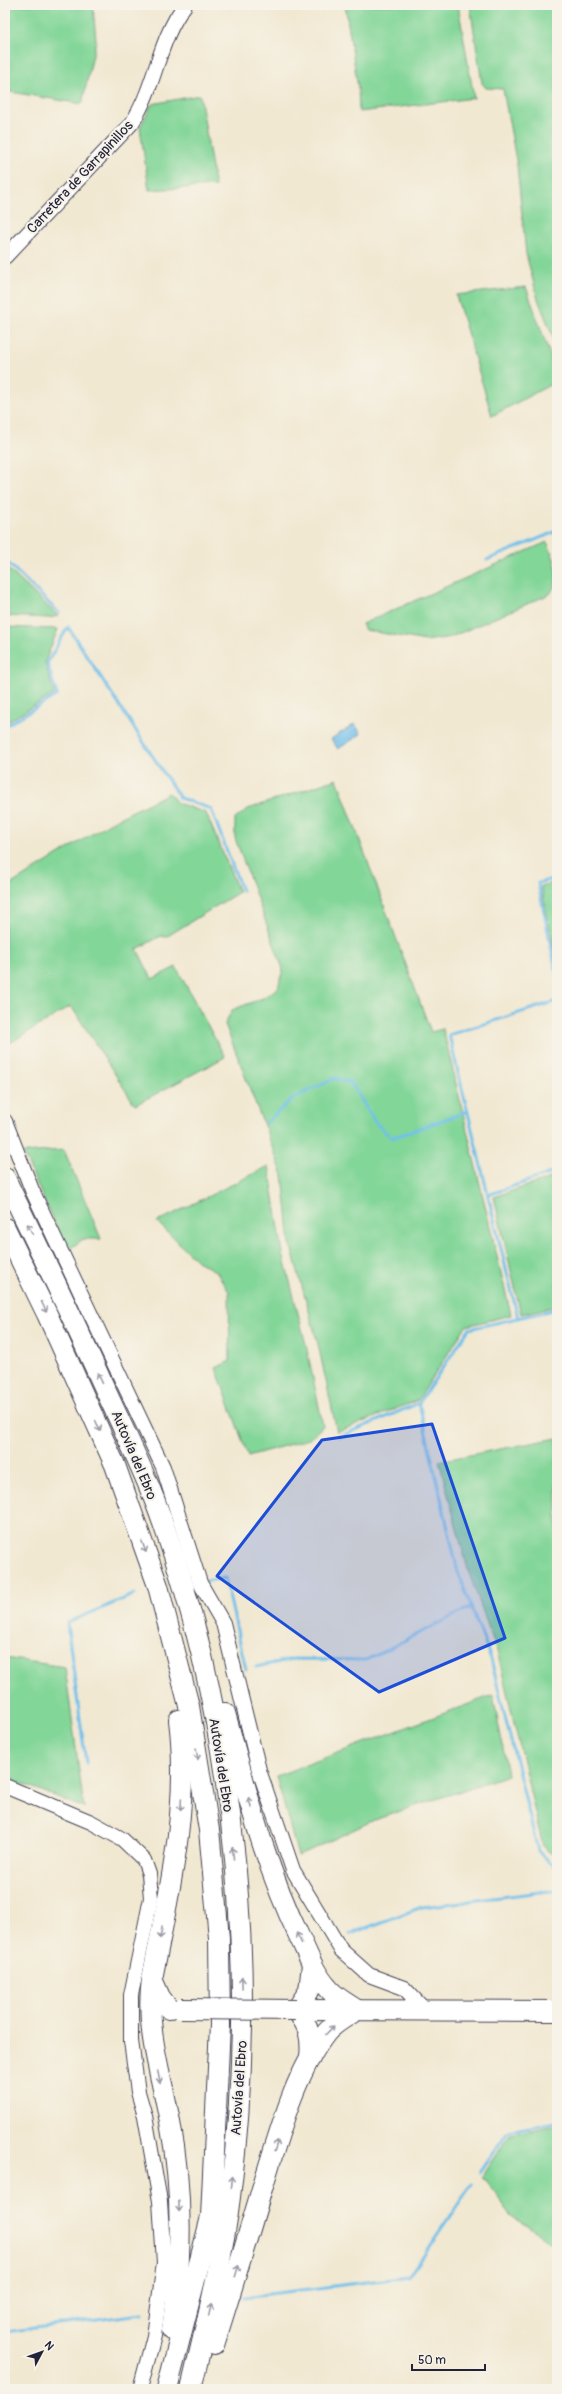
<svg xmlns="http://www.w3.org/2000/svg" width="562" height="2394" viewBox="0 0 562 2394" font-family="Pangolin,sans-serif">
  <style>
    .green { fill: #82d698; stroke: #527c6a }
    .water { fill: #70c0eb; stroke: #497193 }
    .lines { fill: none; stroke-linecap: round; stroke-linejoin: round }
    .stream { stroke: #70c0eb; stroke-width: 3 }
    .minor-casing { stroke: #414052; stroke-width: 16 }
    .highway-casing { stroke: #414052; stroke-width: 22 }
    .minor { stroke: #fff; stroke-width: 14 }
    .highway { stroke: #fff; stroke-width: 20 }
    .highway-bridge-casing { stroke: #414052; stroke-width: 22; stroke-linecap: butt }
    .highway-bridge { stroke: #fff; stroke-width: 20 }
    .oneway { stroke: #9c9ca7 }
    .marked { fill: #1d4ed8; fill-opacity: 0.2; stroke: #1d4ed8; stroke-width: 3; stroke-linejoin: round }
    .labels { text-anchor: middle; dominant-baseline: central; stroke-width: 4; stroke-linejoin: round; paint-order: stroke }
    .street-label { font-size: 14px; fill: #22223b; stroke: #f7f3e8 }
  </style>
  <rect width="100%" height="100%" fill="#f7f3e8"/>
  <filter id="ink" filterUnits="userSpaceOnUse"><feTurbulence type="fractalNoise" baseFrequency=".025" numOctaves="2"/><feDisplacementMap in="SourceGraphic" scale="8" xChannelSelector="R" yChannelSelector="G"/><feConvolveMatrix kernelMatrix="1 2 1 2 8 2 1 2 1" color-interpolation-filters="sRGB"/></filter>
  <filter id="wash" filterUnits="userSpaceOnUse"><feTurbulence type="fractalNoise" baseFrequency=".012" numOctaves="4" result="noise"/><feDisplacementMap in="SourceGraphic" scale="16" xChannelSelector="R" yChannelSelector="G"/><feGaussianBlur stdDeviation="0.9" result="paint"/><feColorMatrix in="noise" values="0 0 0 0 0 0 0 0 0 0 0 0 0 0 0 0 0 1.4 0 .05"/><feComposite in="paint" operator="in"/></filter>
  <g filter="url(#wash)">
    <rect width="100%" height="100%" fill="#f1e8d1"/>
    <!-- green -->
    <g class="green">
      <path d="M 5,5 L 93,5 L 96,41 L 82,104 L 5,91 Z"/>
      <path d="M 345,5 L 458,5 L 474,98 L 359,112 L 358,88 Z"/>
      <path d="M 470,5 L 557,5 L 557,347 L 538,299 L 526,254 L 517,165 L 503,89 L 486,88 L 482,83 Z"/>
      <path d="M 200,95 L 215,186 L 149,190 L 140,127 L 152,104 Z"/>
      <path d="M 526,287 L 557,375 L 557,381 L 492,416 L 456,295 Z"/>
      <path d="M 547,542 C 555,560 562,576 550,594 L 451,637 L 426,641 L 365,630 L 362,624 Z"/>
      <path d="M 5,566 L 58,616 L 49,618 L 5,616 Z"/>
      <path d="M 5,627 L 58,629 L 45,662 L 54,694 L 5,723 Z"/>
      <path d="M 337,779 L 431,1032 L 443,1029 L 511,1315 L 466,1326 L 418,1400 L 337,1432 L 318,1344 L 290,1243 L 283,1175 L 225,1024 L 232,1010 L 263,998 L 278,988 L 283,969 L 235,838 L 235,819 L 248,809 Z"/>
      <path d="M 169,793 L 177,803 L 206,813 L 239,892 L 166,937 L 161,936 L 137,949 L 152,979 L 176,967 L 225,1057 L 135,1105 L 71,1006 L 5,1046 L 5,888 L 111,822 Z"/>
      <path d="M 557,882 L 557,963 L 541,886 Z"/>
      <path d="M 64,1150 L 101,1239 L 83,1239 L 67,1251 L 23,1153 Z"/>
      <path d="M 269,1166 L 283,1254 L 306,1345 L 323,1426 L 309,1439 L 248,1456 L 216,1368 L 230,1361 L 229,1292 L 217,1272 L 197,1261 L 157,1222 Z"/>
      <path d="M 557,1176 L 557,1306 L 521,1314 L 494,1197 Z"/>
      <path d="M 557,1438 L 557,1858 L 543,1847 L 498,1654 L 468,1570 L 439,1461 Z"/>
      <path d="M 5,1658 L 65,1667 L 84,1808 L 5,1776 Z"/>
      <path d="M 493,1695 L 508,1775 L 374,1820 L 298,1856 L 276,1776 Z"/>
      <path d="M 557,2125 L 557,2244 L 551,2243 L 511,2215 L 482,2176 L 510,2134 Z"/>
    </g>
    <!-- water -->
    <path class="water" d="M 355,724 L 361,734 L 338,749 L 331,739 Z"/>
    <g class="lines">
      <!-- stream -->
      <g class="stream">
        <path d="M 5,560 L 59,613"/>
        <path d="M 487,560 L 557,531"/>
        <path d="M 5,726 L 57,695 L 47,663 L 68,627 L 180,798 L 211,809 L 242,891"/>
        <path d="M 557,878 L 538,883 L 557,975"/>
        <path d="M 266,1123 L 292,1099 L 335,1078 L 351,1083 L 375,1122 L 392,1138 L 468,1111"/>
        <path d="M 488,1195 L 557,1171"/>
        <path d="M 557,1309 L 469,1329 L 419,1403 L 458,1572 L 491,1659 L 538,1851 L 557,1868"/>
        <path d="M 518,1318 L 449,1035 L 557,1001"/>
        <path d="M 339,1437 L 419,1403"/>
        <path d="M 206,1581 L 225,1578 L 246,1669"/>
        <path d="M 256,1667 L 293,1659 L 366,1660 L 471,1607"/>
        <path d="M 86,1763 L 67,1623 L 135,1594"/>
        <path d="M 350,1934 L 422,1907 L 557,1890"/>
        <path d="M 480,2172 L 508,2131 L 557,2122"/>
        <path d="M 244,2297 L 408,2277 L 472,2184"/>
        <path d="M 5,2332 L 142,2314"/>
      </g>
    </g>
  </g>
  <g filter="url(#ink)">
    <g class="lines">
      <defs>
        <g id="minor">
          <path d="M 5,257 L 132,123 C 156,86 158,40 185,5"/>
          <path d="M 5,1121 L 32,1190 L 163,1467 L 200,1583 L 223,1623 L 259,1770 L 293,1870 L 341,1950 L 369,1975 L 404,1988 L 425,2010"/>
          <path d="M 5,1786 L 91,1822 L 122,1839 L 144,1860 L 149,1874 L 151,1898 L 131,1995 L 131,2041 L 138,2092 L 145,2116 L 160,2201 L 164,2263 L 154,2336 L 140,2389"/>
        </g>
        <g id="highway">
          <path d="M 5,1178 C 39,1248 73,1318 105,1389 C 126,1435 149,1481 165,1529 C 237,1735 258,1981 230,2197 C 222,2262 206,2325 191,2389"/>
          <path d="M 5,1228 L 47,1314 L 115,1465 L 158,1586 L 189,1706 L 209,1830 L 219,1938 L 220,2025 L 211,2217 L 167,2389"/>
          <path d="M 225,1713 C 246,1789 265,1867 300,1938 C 308,1955 315,1974 328,1988 C 336,1998 347,2003 357,2010"/>
          <path d="M 152,1979 C 145,2029 161,2073 170,2122 C 183,2190 182,2261 172,2330"/>
          <path d="M 169,2009 L 160,1997 L 152,1979 C 169,1893 190,1808 179,1720"/>
          <path d="M 296,2010 L 557,2011"/>
          <path d="M 296,2010 C 309,2026 312,2037 310,2058"/>
          <path d="M 296,2010 L 309,1991 L 312,1964"/>
          <path d="M 214,2345 C 231,2291 248,2236 264,2182 C 279,2134 295,2073 326,2033 C 334,2023 346,2017 357,2010"/>
        </g>
      </defs>
      <!-- minor casing -->
      <use href="#minor" class="minor-casing"/>
      <!-- highway casing -->
      <use href="#highway" class="highway-casing"/>
      <!-- minor -->
      <use href="#minor" class="minor"/>
      <!-- highway -->
      <use href="#highway" class="highway"/>
      <defs>
        <path id="highway-bridge" d="M 181,2009 L 296,2010"/>
      </defs>
      <!-- highway-bridge casing -->
      <use href="#highway-bridge" class="highway-bridge-casing"/>
      <!-- highway-bridge -->
      <use href="#highway-bridge" class="highway-bridge"/>
    </g>
    <!-- one-way arrows -->
    <defs><path id="oneway-shaft" d="M-6 0H5M1.5-3L5.5 0L1.5 3" fill="none" stroke-width="1.6" stroke-linecap="round" stroke-linejoin="round"/></defs>
    <g class="oneway">
      <use href="#oneway-shaft" transform="translate(30 1229) rotate(-116)"/>
      <use href="#oneway-shaft" transform="translate(44 1307) rotate(64)"/>
      <use href="#oneway-shaft" transform="translate(100 1378) rotate(-115)"/>
      <use href="#oneway-shaft" transform="translate(98 1426) rotate(66)"/>
      <use href="#oneway-shaft" transform="translate(144 1547) rotate(70)"/>
      <use href="#oneway-shaft" transform="translate(197 1754) rotate(81)"/>
      <use href="#oneway-shaft" transform="translate(250 1803) rotate(-106)"/>
      <use href="#oneway-shaft" transform="translate(181 1805) rotate(94)"/>
      <use href="#oneway-shaft" transform="translate(233 1853) rotate(-95)"/>
      <use href="#oneway-shaft" transform="translate(161 1933) rotate(101)"/>
      <use href="#oneway-shaft" transform="translate(299 1938) rotate(-116)"/>
      <use href="#oneway-shaft" transform="translate(242 1983) rotate(-91)"/>
      <use href="#oneway-shaft" transform="translate(330 2030) rotate(-46)"/>
      <use href="#oneway-shaft" transform="translate(159 2077) rotate(77)"/>
      <use href="#oneway-shaft" transform="translate(276 2146) rotate(-72)"/>
      <use href="#oneway-shaft" transform="translate(232 2182) rotate(-84)"/>
      <use href="#oneway-shaft" transform="translate(179 2206) rotate(88)"/>
      <use href="#oneway-shaft" transform="translate(237 2271) rotate(-73)"/>
      <use href="#oneway-shaft" transform="translate(210 2310) rotate(-77)"/>
    </g>
  </g>
  <!-- marked area -->
  <path class="marked" d="M 432,1424 L 505,1638 L 379,1692 L 217,1576 L 322,1440 Z"/>
  <g class="labels">
    <!-- street labels -->
    <g class="street-label">
      <text transform="translate(80 177) rotate(-47)">Carretera de Garrapinillos</text>
      <text transform="translate(134 1455) rotate(67)">Autovía del Ebro</text>
      <text transform="translate(221 1765) rotate(81)">Autovía del Ebro</text>
      <text transform="translate(239 2088) rotate(-86)">Autovía del Ebro</text>
    </g>
  </g>
  <!-- margin -->
  <rect width="562" height="2394" fill="none" stroke="#f7f3e8" stroke-width="20"/>
  <!-- north arrow -->
  <g transform="translate(42 2352) rotate(49)" stroke="#f7f3e8" stroke-width="3" paint-order="stroke">
  <path d="M0-3L7 15L0 10L-7 15Z" fill="#22223b"/>
  <text y="-6" font-size="11" font-weight="bold" text-anchor="middle" fill="#22223b">N</text>
  </g>
  <!-- scale -->
  <path d="M412 2364v6h73v-6" fill="none" stroke="#22223b" stroke-width="2"/>
  <text x="418" y="2364" font-size="12" fill="#22223b" stroke="#f7f3e8" stroke-width="3" paint-order="stroke">50 m</text>
</svg>
